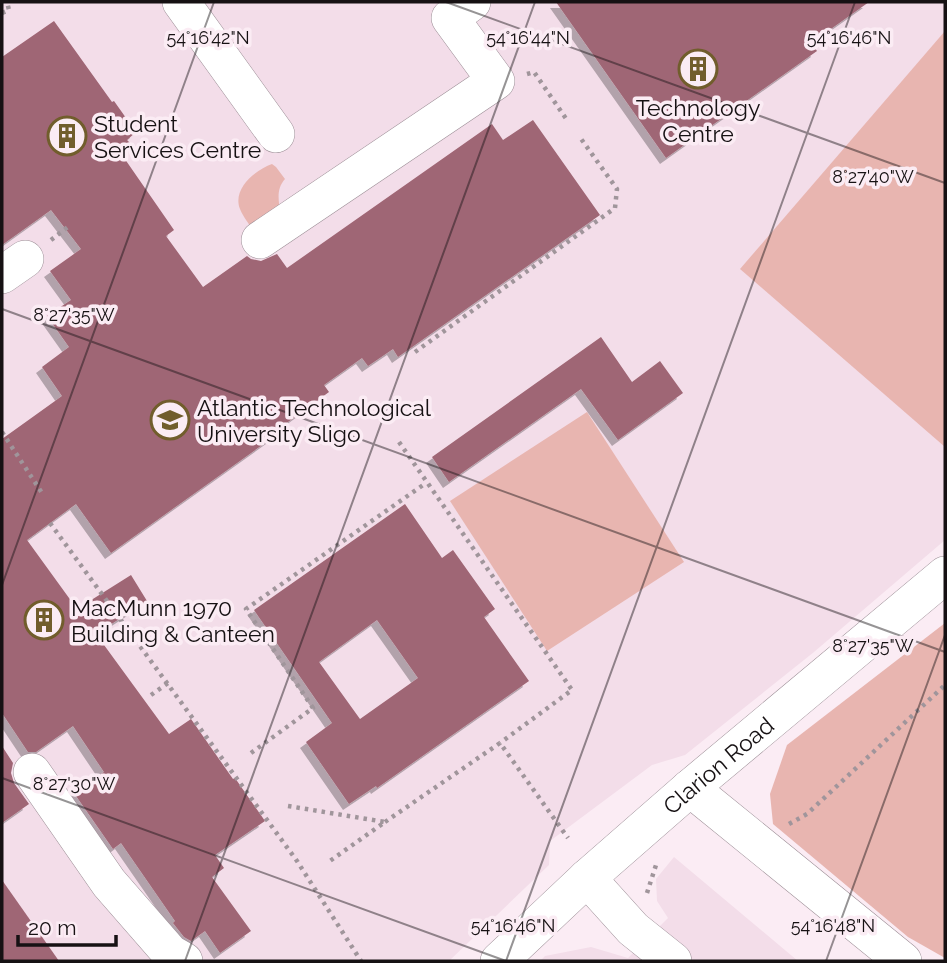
<svg xmlns="http://www.w3.org/2000/svg" width="947" height="963" viewBox="0 0 947 963" font-family="Raleway,sans-serif">
  <style>
    .built { fill: #f3dde9 }
    .green { fill: #e8b5b0 }
    .building { fill: #9f6674; fill-rule: evenodd; filter: url(#shadow) }
    .lines { fill: none; stroke-linecap: round; stroke-linejoin: round }
    .minor-casing { stroke: #9b8d95; stroke-width: 38 }
    .path { stroke: #a0959b; stroke-width: 4.5; stroke-dasharray: 3.5 5; stroke-linecap: butt }
    .minor { stroke: #fff; stroke-width: 37 }
    .ticks { fill: none; stroke: #161113; stroke-width: 2; stroke-opacity: 0.45 }
    .labels { text-anchor: middle; dominant-baseline: central; stroke-width: 7; stroke-linejoin: round; paint-order: stroke }
    .poi-label { font-size: 23px; fill: #161113; stroke: #fbecf4; text-anchor: start }
    .street-label { font-size: 23px; fill: #161113; stroke: #fbecf4 }
    .ticks-label { font-size: 18px; text-anchor: middle; fill: #161113; stroke: #fbecf4; stroke-width: 7; stroke-linejoin: round; paint-order: stroke }
  </style>
  <defs>
    <filter id="shadow"><feDropShadow dx="-6" dy="6" stdDeviation="0" flood-color="#0004"/></filter>
  </defs>
  <rect width="100%" height="100%" fill="#fbecf4"/>
  <!-- built -->
  <g class="built">
    <path d="M 2,2 L 945,2 L 945,540 L 814,652 L 685,755 L 652,765 L 550,841 L 549,865 L 449,961 L 2,961 Z"/>
    <path d="M 674,857 L 798,961 L 540,961 L 545,956 L 591,947 L 628,958 L 668,918 L 657,901 L 656,879 Z"/>
  </g>
  <!-- green -->
  <g class="green">
    <path d="M 945,31 L 945,447 L 740,269 Z"/>
    <path d="M 272,164 L 276,167 L 285,179 C 277,188 278,198 280,210 L 259,238 C 253,229 244,219 240,209 C 232,189 255,170 272,164 Z"/>
    <path d="M 587,412 L 684,562 L 547,651 L 450,501 Z"/>
    <path d="M 945,623 L 945,958 L 908,937 L 773,824 L 770,794 L 787,745 Z"/>
  </g>
  <!-- building -->
  <g class="building">
    <path d="M 556,2 L 869,2 L 811,43 L 817,51 L 666,158 Z"/>
    <path d="M 54,21 L 112,102 L 114,101 L 136,132 L 127,140 L 131,144 L 120,152 L 174,230 L 166,236 L 203,287 L 247,256 L 251,259 L 261,261 L 277,254 L 287,268 L 492,124 L 503,140 L 533,120 L 600,215 L 398,357 L 393,349 L 368,366 L 362,358 L 324,385 L 329,392 L 277,430 L 279,433 L 111,553 L 76,504 L 27,540 L 77,609 L 131,575 L 147,601 L 96,634 L 169,734 L 191,719 L 233,779 L 235,778 L 265,821 L 215,855 L 224,868 L 212,877 L 251,931 L 220,953 L 205,931 L 191,941 L 184,937 L 173,923 L 175,921 L 121,843 L 113,849 L 74,793 L 104,772 L 73,726 L 36,752 L 28,752 L 2,713 L 2,439 L 62,396 L 42,367 L 69,347 L 47,316 L 71,300 L 50,271 L 81,249 L 51,210 L 2,245 L 2,57 Z"/>
    <path d="M 601,337 L 632,382 L 660,361 L 683,393 L 618,440 L 581,389 L 449,482 L 432,457 Z"/>
    <path d="M 405,504 L 442,558 L 453,550 L 495,609 L 484,617 L 529,681 L 377,788 L 376,786 L 349,804 L 306,742 L 332,723 L 254,610 ZM 377,620 L 418,678 L 360,719 L 319,662 Z"/>
    <path d="M 2,746 L 13,763 L 11,773 L 14,783 L 29,804 L 2,823 Z"/>
    <path d="M 2,880 L 59,961 L 2,961 Z"/>
  </g>
  <g class="lines">
    <defs>
      <g id="minor">
        <path d="M 181,2 L 276,134"/>
        <path d="M 260,240 L 496,81 L 450,18 L 472,2"/>
        <path d="M 2,275 L 25,259"/>
        <path d="M 32,772 L 109,883 L 170,953 L 184,961"/>
        <path d="M 690,788 L 903,961"/>
        <path d="M 587,878 L 633,929 L 673,961"/>
        <path id="s1" d="M 499,961 L 587,878 L 690,788 L 945,575"/>
      </g>
    </defs>
    <!-- minor casing -->
    <use href="#minor" class="minor-casing"/>
    <!-- path -->
    <g class="path">
      <path d="M 2,13 L 9,10 L 7,2"/>
      <path d="M 527,74 L 534,72 L 567,120"/>
      <path d="M 51,240 L 69,226"/>
      <path d="M 415,352 L 615,208 L 617,189 L 579,136"/>
      <path d="M 2,432 L 42,493"/>
      <path d="M 399,442 L 572,690 L 500,743"/>
      <path d="M 50,523 L 297,861 L 361,961"/>
      <path d="M 151,695 L 168,683"/>
      <path d="M 251,753 L 313,708 L 246,609 L 426,483"/>
      <path d="M 288,806 L 385,822 L 327,863"/>
      <path d="M 385,822 L 500,743 L 568,838"/>
      <path d="M 789,824 L 807,814 L 945,685"/>
      <path d="M 647,893 L 656,865"/>
    </g>
    <!-- minor -->
    <use href="#minor" class="minor"/>
  </g>
  <!-- ticks -->
  <path class="ticks" d="M 446,2 L 945,183M 2,309 L 945,652M 2,585 L 214,2M 2,778 L 506,961M 185,961 L 535,2M 506,961 L 855,2M 826,961 L 945,635"/>
  <!-- icons -->
  <defs>
    <symbol id="building-ring" viewBox="-11 -11 22 22"><circle r="9.5" fill="#fbecf4" stroke="#715d2c" stroke-width="1.5"/><path d="M-4-6H4V6H1V3H-1V6H-4ZM-2.5-4.3h1.7v1.8h-1.7ZM.8-4.3h1.7v1.8H.8ZM-2.5-1h1.7V.8h-1.7ZM.8-1h1.7V.8H.8Z" fill="#715d2c"/></symbol>
    <symbol id="university-ring" viewBox="-11 -11 22 22"><circle r="9.5" fill="#fbecf4" stroke="#715d2c" stroke-width="1.5"/><path d="M0-5L7-2L0 1L-7-2ZM-4 1L0 2.5L4 1V4Q0 6-4 4Z" fill="#715d2c"/></symbol>
  </defs>
  <g fill-rule="evenodd">
    <use href="#building-ring" x="676" y="47" width="44" height="44"/>
    <use href="#building-ring" x="45" y="114" width="44" height="44"/>
    <use href="#university-ring" x="148" y="398" width="44" height="44"/>
    <use href="#building-ring" x="22" y="598" width="44" height="44"/>
  </g>
  <g class="labels">
    <!-- poi labels -->
    <g class="poi-label">
      <text x="698" y="107" text-anchor="middle">Technology<tspan x="698" dy="26">Centre</tspan></text>
      <text x="94" y="123">Student<tspan x="94" dy="26">Services Centre</tspan></text>
      <text x="197" y="407">Atlantic Technological<tspan x="197" dy="26">University Sligo</tspan></text>
      <text x="71" y="607">MacMunn 1970<tspan x="71" dy="26">Building &amp; Canteen</tspan></text>
    </g>
    <!-- street labels -->
    <g class="street-label">
      <text stroke="none"><textPath href="#s1" startOffset="294">Clarion Road</textPath></text>
    </g>
  </g>
  <g class="ticks-label">
    <text x="208" y="44">54°16'42"N</text>
    <text x="528" y="44">54°16'44"N</text>
    <text x="849" y="44">54°16'46"N</text>
    <text x="873" y="183">8°27'40"W</text>
    <text x="74" y="321">8°27'35"W</text>
    <text x="873" y="652">8°27'35"W</text>
    <text x="74" y="790">8°27'30"W</text>
    <text x="513" y="932">54°16'46"N</text>
    <text x="833" y="932">54°16'48"N</text>
  </g>
  <!-- border -->
  <rect width="947" height="963" fill="none" stroke="#161113" stroke-width="7"/>
  <!-- scale -->
  <path d="M18 935v10h98v-10" fill="none" stroke="#161113" stroke-width="3.5"/>
  <text x="28" y="935" font-size="21" fill="#161113" stroke="#fbecf4" stroke-width="5" paint-order="stroke">20 m</text>
</svg>
